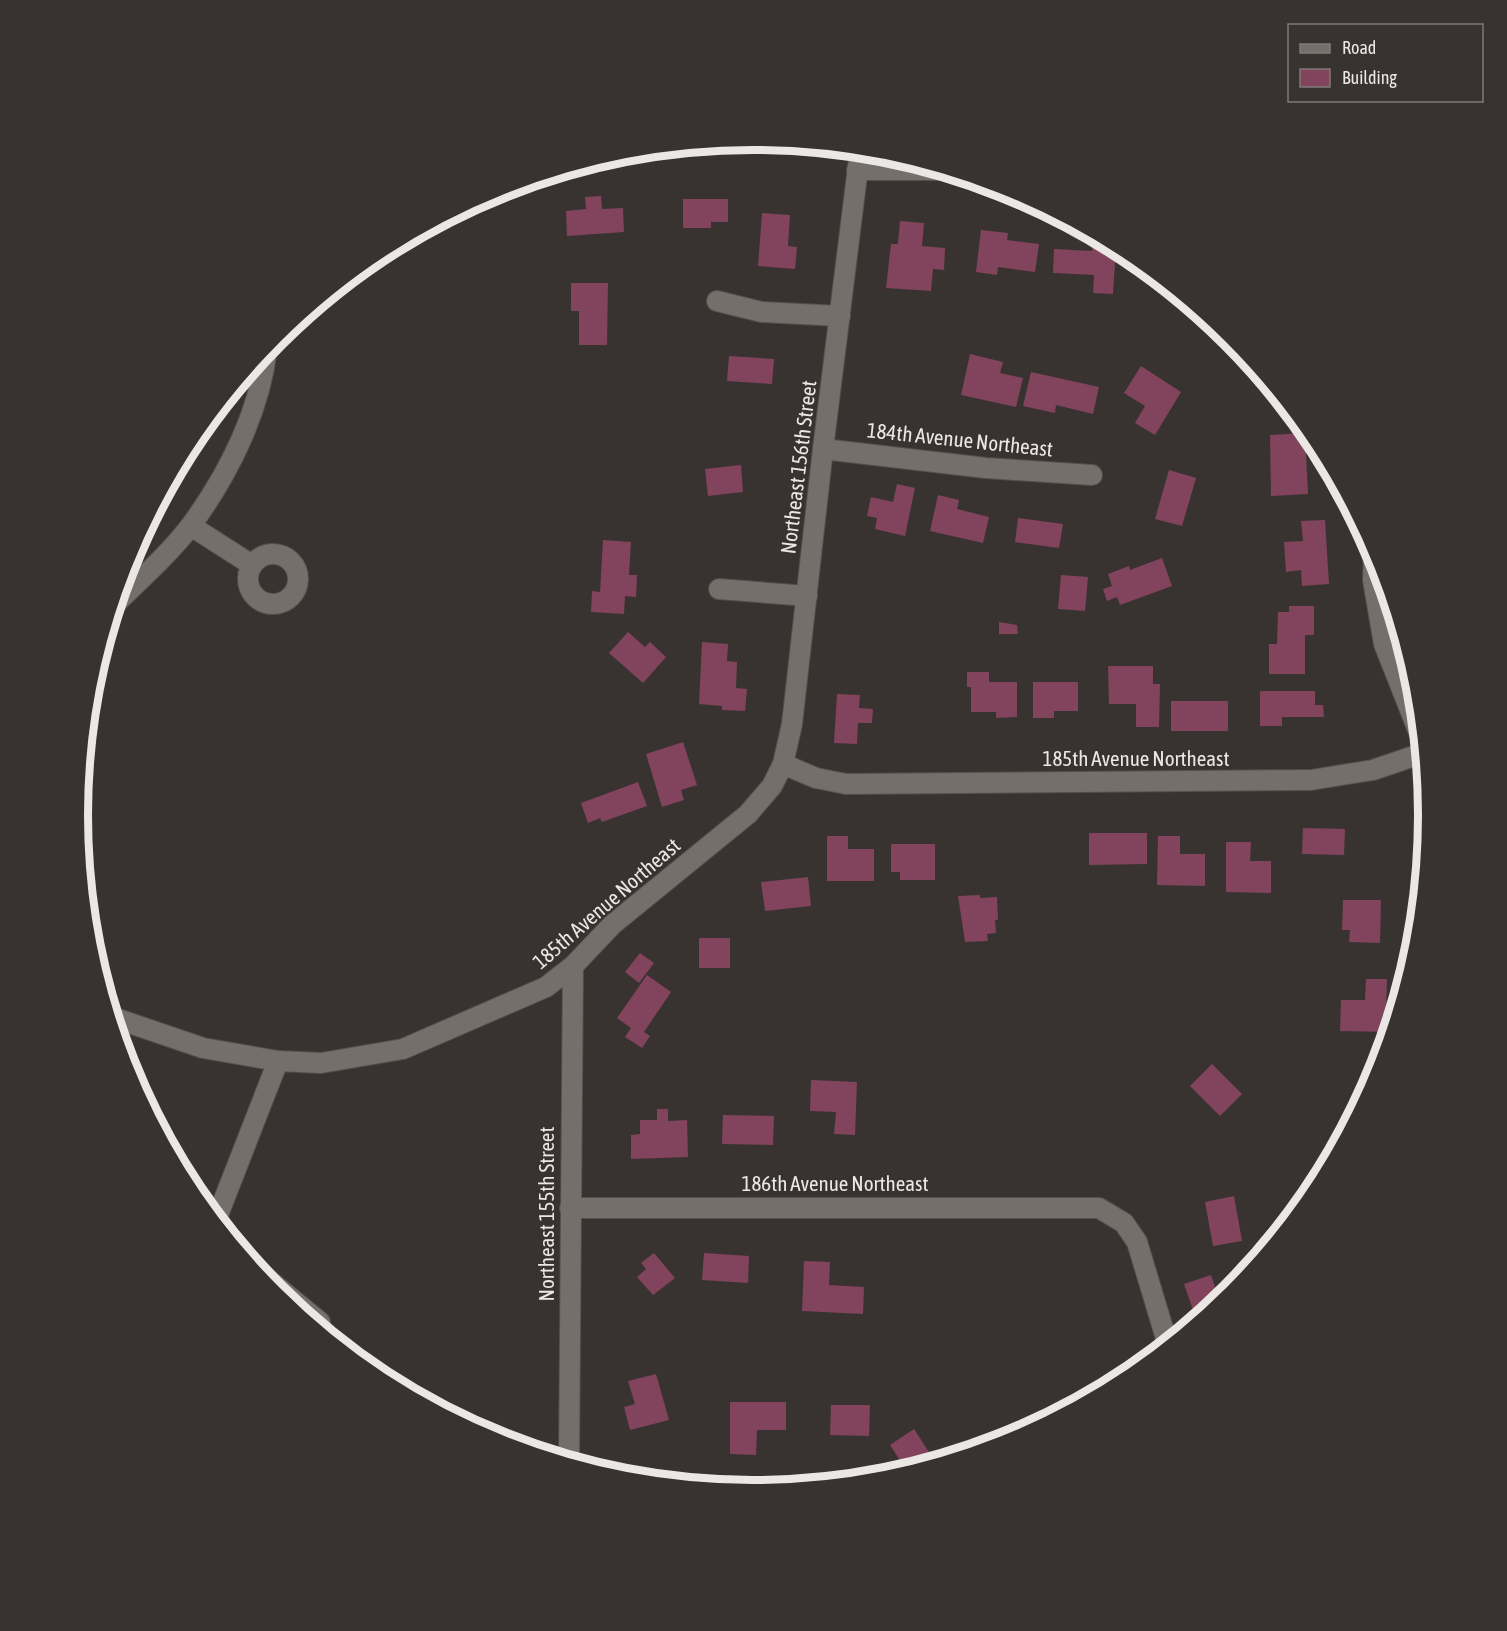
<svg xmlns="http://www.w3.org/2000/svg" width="1507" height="1631" viewBox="0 0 1507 1631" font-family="'Asap Condensed',sans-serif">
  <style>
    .building { fill: #82435d }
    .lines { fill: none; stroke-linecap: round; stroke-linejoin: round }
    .minor-casing { stroke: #55504d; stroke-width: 22 }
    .minor { stroke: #756f6c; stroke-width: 20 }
    .labels { text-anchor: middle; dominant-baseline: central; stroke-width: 4.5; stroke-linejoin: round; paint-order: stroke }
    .street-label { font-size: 21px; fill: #eae7e5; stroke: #383330 }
    .rim { fill: none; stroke: #eae7e5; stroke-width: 8 }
  </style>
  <rect width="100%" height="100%" fill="#383330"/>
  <!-- building -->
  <g class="building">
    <path d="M 601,196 L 602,209 L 623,208 L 624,232 L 567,236 L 566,211 L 586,209 L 585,197 Z"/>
    <path d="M 683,199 L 728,199 L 728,222 L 711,222 L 711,228 L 683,228 Z"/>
    <path d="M 762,213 L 790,215 L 788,246 L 797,247 L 795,269 L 758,266 Z"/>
    <path d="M 900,221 L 924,223 L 922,246 L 945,248 L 944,270 L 933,269 L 931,291 L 886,288 L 891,244 L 898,244 Z"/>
    <path d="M 981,230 L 1008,233 L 1007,240 L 1039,244 L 1035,272 L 998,267 L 997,275 L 976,272 Z"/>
    <path d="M 1093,235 L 1116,247 L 1113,294 L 1093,293 L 1094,275 L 1053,273 L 1054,249 L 1092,251 Z"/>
    <path d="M 571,283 L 608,283 L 607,345 L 579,345 L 579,311 L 571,311 Z"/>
    <path d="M 970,354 L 1003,362 L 1000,373 L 1023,378 L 1016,407 L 961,395 Z"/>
    <path d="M 729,356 L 774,359 L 772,384 L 727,381 Z"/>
    <path d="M 1141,366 L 1181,392 L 1155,435 L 1135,423 L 1145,406 L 1124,393 Z"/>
    <path d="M 1256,368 L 1256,369 L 1272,387 L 1255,386 Z"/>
    <path d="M 1031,372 L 1099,387 L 1093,414 L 1056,405 L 1055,413 L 1023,406 Z"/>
    <path d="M 1305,433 L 1308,494 L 1271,496 L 1270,435 Z"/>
    <path d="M 741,465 L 743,492 L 708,496 L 705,469 Z"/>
    <path d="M 1169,470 L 1196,478 L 1182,526 L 1155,519 Z"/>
    <path d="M 897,484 L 915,488 L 905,536 L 875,529 L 877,518 L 867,516 L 871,497 L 893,502 Z"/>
    <path d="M 938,495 L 959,500 L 957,509 L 989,517 L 983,543 L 930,531 Z"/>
    <path d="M 1018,518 L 1063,524 L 1059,548 L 1015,542 Z"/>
    <path d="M 1325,520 L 1329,584 L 1302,586 L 1301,570 L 1286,572 L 1284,542 L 1303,541 L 1301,521 Z"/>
    <path d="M 603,540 L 631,542 L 629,575 L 637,575 L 636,597 L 625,596 L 624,614 L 591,612 L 592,591 L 600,592 Z"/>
    <path d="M 1162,558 L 1172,586 L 1120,605 L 1117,597 L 1107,601 L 1103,589 L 1112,586 L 1108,574 L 1129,566 L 1130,570 Z"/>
    <path d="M 1061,575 L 1088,577 L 1085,611 L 1058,609 Z"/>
    <path d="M 1289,606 L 1314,606 L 1314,635 L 1305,635 L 1305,674 L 1269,674 L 1269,644 L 1277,644 L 1278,612 L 1289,612 Z"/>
    <path d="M 999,622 L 1017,625 L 1018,634 L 999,634 Z"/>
    <path d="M 628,632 L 645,647 L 650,642 L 666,657 L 643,683 L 609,653 Z"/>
    <path d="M 702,642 L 728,644 L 727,661 L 737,662 L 736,688 L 747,689 L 745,711 L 722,710 L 722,706 L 699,704 Z"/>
    <path d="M 1108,666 L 1153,666 L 1153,684 L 1160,684 L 1159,727 L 1136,727 L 1136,704 L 1109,704 Z"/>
    <path d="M 967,672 L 989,672 L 989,682 L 1017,682 L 1017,717 L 996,718 L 996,712 L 971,712 L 971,687 L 967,687 Z"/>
    <path d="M 1033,682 L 1078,682 L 1078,711 L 1054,711 L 1054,718 L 1033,718 Z"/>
    <path d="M 1260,691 L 1315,691 L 1315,705 L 1323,705 L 1324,717 L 1282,717 L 1282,726 L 1260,726 Z"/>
    <path d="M 837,694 L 860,695 L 859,708 L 873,709 L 872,723 L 858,723 L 857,744 L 834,743 Z"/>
    <rect x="1171" y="701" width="57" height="30"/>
    <path d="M 683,742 L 697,785 L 681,790 L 684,800 L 662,807 L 646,754 Z"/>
    <path d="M 638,782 L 647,806 L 602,822 L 600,818 L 588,823 L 581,803 Z"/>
    <path d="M 1303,828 L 1345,829 L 1344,855 L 1302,854 Z"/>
    <path d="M 1089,833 L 1147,833 L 1147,864 L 1089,865 Z"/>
    <path d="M 827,836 L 848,836 L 848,849 L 874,849 L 874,881 L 827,881 Z"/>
    <path d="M 1158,836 L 1180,836 L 1180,854 L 1205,854 L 1205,886 L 1157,885 Z"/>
    <path d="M 1226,842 L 1251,842 L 1250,861 L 1271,861 L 1271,893 L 1226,892 Z"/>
    <path d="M 891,844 L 935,844 L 935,880 L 900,880 L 900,872 L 891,872 Z"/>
    <path d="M 808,877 L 811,906 L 765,911 L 761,882 Z"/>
    <path d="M 980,895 L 980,898 L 997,897 L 998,920 L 995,920 L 996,933 L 987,934 L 988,941 L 965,942 L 958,896 Z"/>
    <path d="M 1343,900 L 1381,900 L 1380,943 L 1349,942 L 1350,930 L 1342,930 Z"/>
    <rect x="699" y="938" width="31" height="30"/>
    <path d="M 640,953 L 654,963 L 639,983 L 625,972 Z"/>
    <path d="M 647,975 L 671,992 L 644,1032 L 650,1036 L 642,1048 L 625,1037 L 631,1028 L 617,1018 Z"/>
    <path d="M 1366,979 L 1387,979 L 1386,1011 L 1396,1012 L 1390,1032 L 1340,1031 L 1341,1000 L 1365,1000 Z"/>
    <path d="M 1212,1064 L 1242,1094 L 1220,1116 L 1190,1086 Z"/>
    <path d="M 1364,1074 L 1378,1074 L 1363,1102 Z"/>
    <path d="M 811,1080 L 857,1082 L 855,1135 L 834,1134 L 836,1112 L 810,1111 Z"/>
    <path d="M 657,1109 L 668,1109 L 668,1121 L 687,1120 L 688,1157 L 631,1159 L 631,1135 L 640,1134 L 640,1120 L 657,1120 Z"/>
    <path d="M 723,1115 L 774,1116 L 773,1145 L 722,1144 Z"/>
    <path d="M 1234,1196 L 1242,1241 L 1213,1246 L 1205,1202 Z"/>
    <path d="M 654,1253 L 675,1278 L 653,1295 L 637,1277 L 646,1269 L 641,1263 Z"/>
    <path d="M 704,1253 L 749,1256 L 748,1283 L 702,1280 Z"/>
    <path d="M 804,1261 L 830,1262 L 829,1285 L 864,1287 L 863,1314 L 802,1311 Z"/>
    <path d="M 1211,1275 L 1220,1302 L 1197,1321 L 1184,1284 Z"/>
    <path d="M 656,1374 L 669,1420 L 630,1430 L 624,1407 L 635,1404 L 628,1381 Z"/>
    <path d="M 730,1402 L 786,1402 L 786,1430 L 757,1430 L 756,1455 L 730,1454 Z"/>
    <path d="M 831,1405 L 870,1405 L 869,1436 L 830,1435 Z"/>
    <path d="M 914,1429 L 936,1463 L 907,1471 L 890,1445 Z"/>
  </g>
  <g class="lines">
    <defs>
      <g id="minor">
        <path d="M 857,170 L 942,170"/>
        <path d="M 717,301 L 762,312 L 840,316"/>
        <path d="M 823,449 L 986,468 L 1092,475"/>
        <path d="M 191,526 L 252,565"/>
        <path d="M 1374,550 L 1373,580 L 1384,644 L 1422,740"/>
        <circle cx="273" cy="579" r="25"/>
        <path d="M 719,589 L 807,596"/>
        <path d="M 115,604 C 139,581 173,550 192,524 C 229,473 260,411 267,348"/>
        <path d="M 783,764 L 816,778 L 846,784 L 1311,780 L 1373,770 L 1423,753"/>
        <path d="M 112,1017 L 203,1048 L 278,1061 L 321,1063 L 403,1049 L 546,987 L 573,966 L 613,924 L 748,814 L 772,786 L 783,764 L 792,724 L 823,449 L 860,151"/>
        <path d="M 570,1208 L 1099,1208 L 1124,1223 L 1137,1242 L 1168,1345"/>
        <path d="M 216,1220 L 278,1061"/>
        <path d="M 258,1271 L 320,1322"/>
        <path d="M 569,1462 L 573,966"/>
      </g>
    </defs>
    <!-- minor casing -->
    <use href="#minor" class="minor-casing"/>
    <!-- minor -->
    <use href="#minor" class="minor"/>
  </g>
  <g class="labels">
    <!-- street labels -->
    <g class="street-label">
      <text transform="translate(960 439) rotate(6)">184th Avenue Northeast</text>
      <text transform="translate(798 467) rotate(-83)">Northeast 156th Street</text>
      <text x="1136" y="758">185th Avenue Northeast</text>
      <text transform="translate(606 903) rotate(-41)">185th Avenue Northeast</text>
      <text x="835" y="1183">186th Avenue Northeast</text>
      <text transform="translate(546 1214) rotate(-90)">Northeast 155th Street</text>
    </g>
  </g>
  <!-- crop -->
  <path d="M0 0H1507V1631H0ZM88 815a665 665 0 1 1 1330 0a665 665 0 1 1-1330 0Z" fill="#383330" fill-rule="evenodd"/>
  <path class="rim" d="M88 815a665 665 0 1 1 1330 0a665 665 0 1 1-1330 0Z"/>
  <!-- legend -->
  <rect x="1288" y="24" width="195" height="78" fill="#383330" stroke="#7f7b78" stroke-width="1.5"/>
  <rect x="1300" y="44" width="30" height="9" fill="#756f6c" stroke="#7f7b78" stroke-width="1.5"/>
  <text x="1342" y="54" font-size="18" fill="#eae7e5">Road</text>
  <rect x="1300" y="69" width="30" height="18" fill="#82435d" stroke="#7f7b78" stroke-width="1.5"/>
  <text x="1342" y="84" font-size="18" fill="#eae7e5">Building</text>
</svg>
